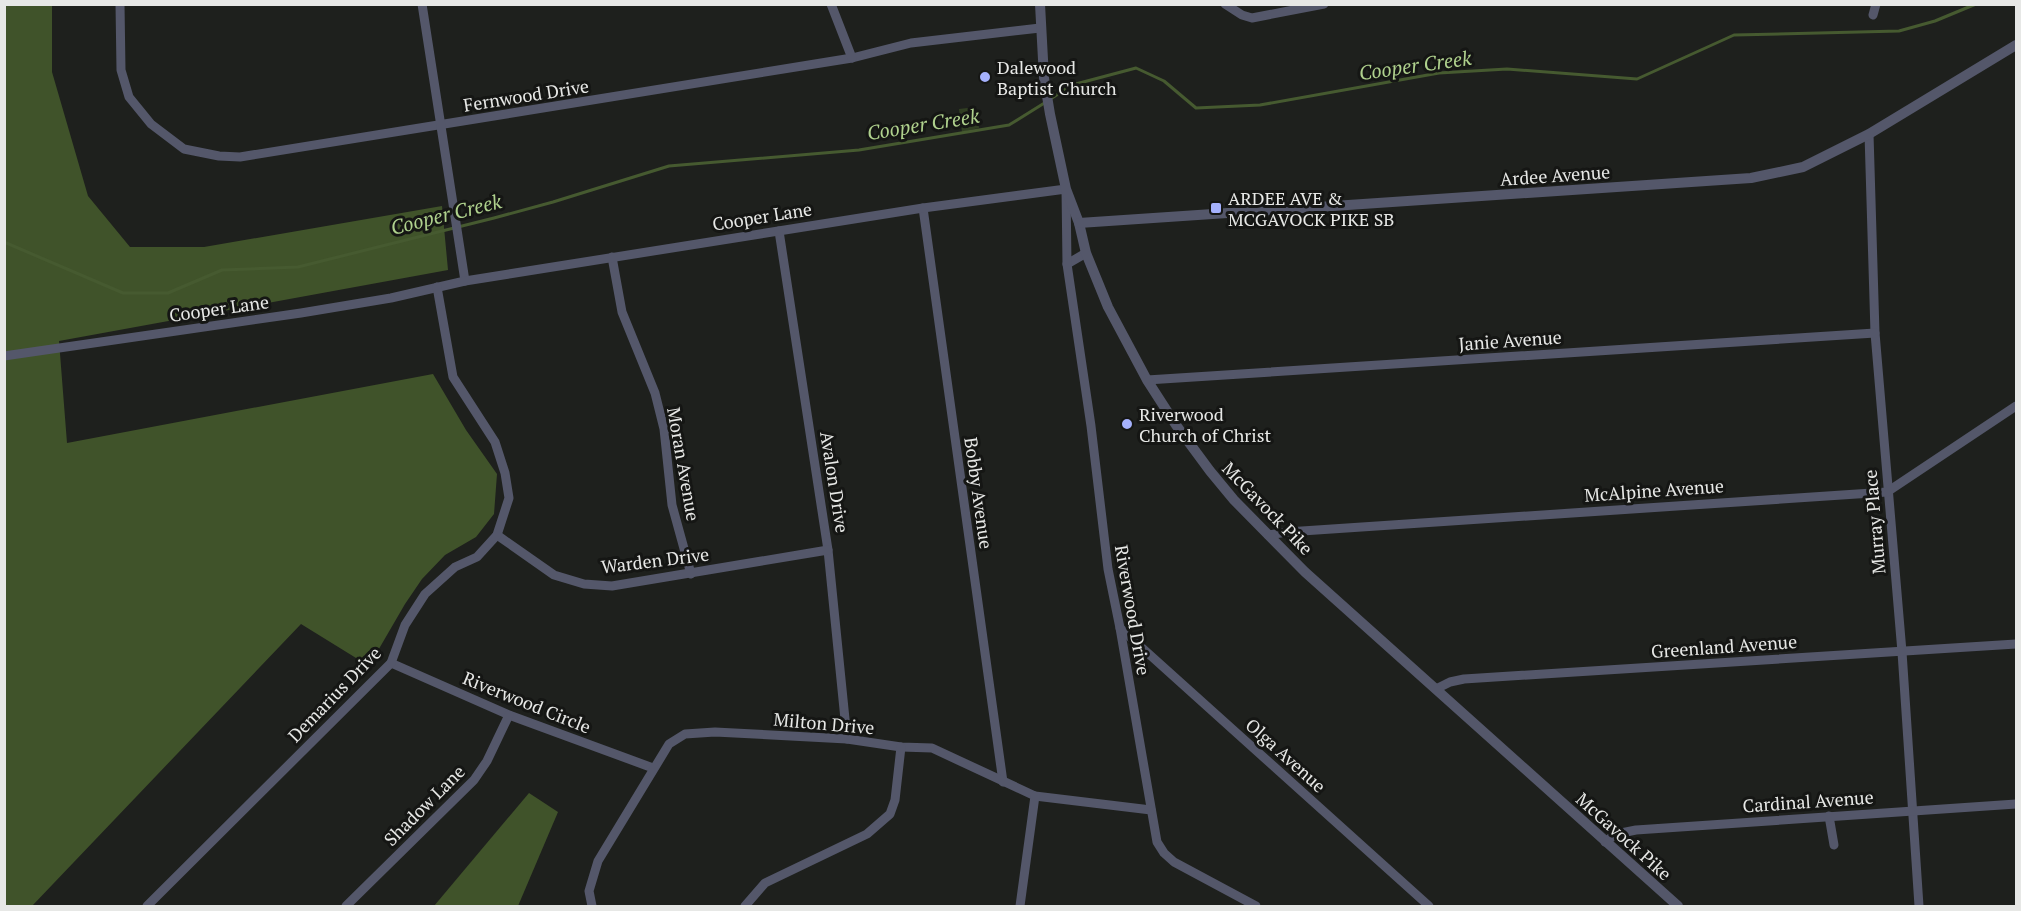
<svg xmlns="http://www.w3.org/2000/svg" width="2021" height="911" viewBox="0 0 2021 911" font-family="'PT Serif',serif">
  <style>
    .green { fill: #313f23 }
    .forest { fill: #40532a }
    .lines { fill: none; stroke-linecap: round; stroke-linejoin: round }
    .stream { stroke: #465a30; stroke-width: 3 }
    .minor { stroke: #54576a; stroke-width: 9 }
    .tertiary { stroke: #54576a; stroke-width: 10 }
    .poi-dot { fill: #a5b1fc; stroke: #151614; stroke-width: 2 }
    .labels { text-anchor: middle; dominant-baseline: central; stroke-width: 6; stroke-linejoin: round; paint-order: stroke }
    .poi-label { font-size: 18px; fill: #e7e8e6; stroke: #151614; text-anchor: start }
    .street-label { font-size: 18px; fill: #e7e8e6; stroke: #151614 }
    .water-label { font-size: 20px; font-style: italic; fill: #afd18d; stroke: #151614 }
  </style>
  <rect width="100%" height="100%" fill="#1e201d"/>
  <!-- green -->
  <path class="green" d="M 976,107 L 979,128 L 962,132 L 959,109 Z"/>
  <!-- forest -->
  <g class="forest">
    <path d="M 5,5 L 52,5 L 52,72 L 88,196 L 130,247 L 204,247 L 442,206 L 448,270 L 59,341 L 67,443 L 433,374 L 466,430 L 497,474 L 494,514 L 476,537 L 445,555 L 422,579 L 405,604 L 369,666 L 301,624 L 32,906 L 5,906 Z"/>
    <path d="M 529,793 L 558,812 L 518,906 L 434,906 Z"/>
  </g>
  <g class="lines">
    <!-- stream -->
    <g class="stream">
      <path d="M 1052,98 L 1072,85 L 1136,68 L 1164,81 L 1196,108 L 1260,105 L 1439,73 L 1507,69 L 1637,79 L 1734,35 L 1899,31 L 1935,21 L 1976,4"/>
      <path d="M 4,242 L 123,293 L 168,293 L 222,270 L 298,267 L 494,218 L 553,202 L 669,166 L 859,150 L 1009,125 L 1046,102"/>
    </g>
    <!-- minor -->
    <g class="minor">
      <path d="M 120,4 L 121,70 L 129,97 L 151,124 L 184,149 L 219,156 L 240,157 L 852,58 L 911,43 L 1040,28"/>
      <path d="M 422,4 L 465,281"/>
      <path d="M 831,4 L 852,58"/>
      <path d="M 1225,4 L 1242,15 L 1252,18 L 1324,4"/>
      <path d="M 1873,15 L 1876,4"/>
      <path d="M 1869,134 L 1875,333 L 1902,652 L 1919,906"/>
      <path d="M 923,208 L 1003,782"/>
      <path d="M 779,231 L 828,550 L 847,739"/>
      <path d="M 612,257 L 622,312 L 655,393 L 664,429 L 672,505 L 691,574"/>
      <path d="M 1067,264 L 1086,253"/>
      <path d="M 4,356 L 301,313 L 391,298 L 465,281 L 923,208 L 1066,189 L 1067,264 L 1091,426 L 1108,569 L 1120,628 L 1157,842 L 1164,853 L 1174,862 L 1256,906"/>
      <path d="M 1147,380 L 1875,333"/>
      <path d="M 497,535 L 554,575 L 584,584 L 612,586 L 828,550"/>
      <path d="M 1268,535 L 1287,532 L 1887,492 L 2016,406"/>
      <path d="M 1120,628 L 1429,906"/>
      <path d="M 391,663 L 509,715 L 653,768"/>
      <path d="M 1436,689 L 1450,682 L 1464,679 L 2016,644"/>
      <path d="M 1829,816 L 1834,845"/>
      <path d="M 1605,842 L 1616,834 L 1636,830 L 2016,804"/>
      <path d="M 147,906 L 391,663 L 405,625 L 425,594 L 455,567 L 477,557 L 497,535 L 509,498 L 505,473 L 495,442 L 453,377 L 437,287"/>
      <path d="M 346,906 L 474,780 L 487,761 L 509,715"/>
      <path d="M 592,906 L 589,891 L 598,861 L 669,744 L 685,734 L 715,732 L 847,739 L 901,747 L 932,748 L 1035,796 L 1151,810"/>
      <path d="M 745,906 L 765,883 L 867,834 L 890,814 L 895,800 L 901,747"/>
      <path d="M 1020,906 L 1035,796"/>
    </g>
    <!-- tertiary -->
    <g class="tertiary">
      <path d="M 1040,4 L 1044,78 L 1050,114 L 1066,189 L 1079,223 L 1086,253 L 1108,307 L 1147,380 L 1176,425 L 1210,471 L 1234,500 L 1305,572 L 1678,906"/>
      <path d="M 1079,223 L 1751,178 L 1803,167 L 1869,134 L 2016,45"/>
    </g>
  </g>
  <!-- markers -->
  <g class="poi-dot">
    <circle cx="985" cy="77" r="6"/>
    <rect x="1210" y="202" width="12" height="12" rx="3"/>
    <circle cx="1127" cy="424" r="6"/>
  </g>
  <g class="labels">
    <!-- poi labels -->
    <g class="poi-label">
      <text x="997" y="67">Dalewood<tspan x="997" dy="21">Baptist Church</tspan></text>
      <text x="1228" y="198">ARDEE AVE &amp;<tspan x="1228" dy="21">MCGAVOCK PIKE SB</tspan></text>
      <text x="1139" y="414">Riverwood<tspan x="1139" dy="21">Church of Christ</tspan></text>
    </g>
    <!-- street labels -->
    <g class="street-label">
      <text transform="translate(526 95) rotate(-9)">Fernwood Drive</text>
      <text transform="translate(1555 175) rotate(-4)">Ardee Avenue</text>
      <text transform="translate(762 216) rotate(-9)">Cooper Lane</text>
      <text transform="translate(219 308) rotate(-8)">Cooper Lane</text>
      <text transform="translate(1510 340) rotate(-4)">Janie Avenue</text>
      <text transform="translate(684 464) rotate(80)">Moran Avenue</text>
      <text transform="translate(835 482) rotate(81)">Avalon Drive</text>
      <text transform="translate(1654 490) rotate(-4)">McAlpine Avenue</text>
      <text transform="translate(979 493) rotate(82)">Bobby Avenue</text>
      <text transform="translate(1268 508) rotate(46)">McGavock Pike</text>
      <text transform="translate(1874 522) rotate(-95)">Murray Place</text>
      <text transform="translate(655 560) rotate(-7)">Warden Drive</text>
      <text transform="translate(1133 610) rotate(80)">Riverwood Drive</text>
      <text transform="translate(1724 646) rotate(-4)">Greenland Avenue</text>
      <text transform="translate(334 694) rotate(-46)">Demarius Drive</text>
      <text transform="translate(527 702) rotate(22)">Riverwood Circle</text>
      <text transform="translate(824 723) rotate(5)">Milton Drive</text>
      <text transform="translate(1286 755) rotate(42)">Olga Avenue</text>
      <text transform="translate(1808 801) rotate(-4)">Cardinal Avenue</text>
      <text transform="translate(424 805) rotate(-45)">Shadow Lane</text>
      <text transform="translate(1624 836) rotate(42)">McGavock Pike</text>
    </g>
    <!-- water labels -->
    <g class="water-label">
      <text transform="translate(1415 65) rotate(-8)">Cooper Creek</text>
      <text transform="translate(923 124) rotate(-9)">Cooper Creek</text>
      <text transform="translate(446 214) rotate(-14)">Cooper Creek</text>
    </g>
  </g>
  <!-- border -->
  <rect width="2021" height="911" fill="none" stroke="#e7e8e6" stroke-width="12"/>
</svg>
